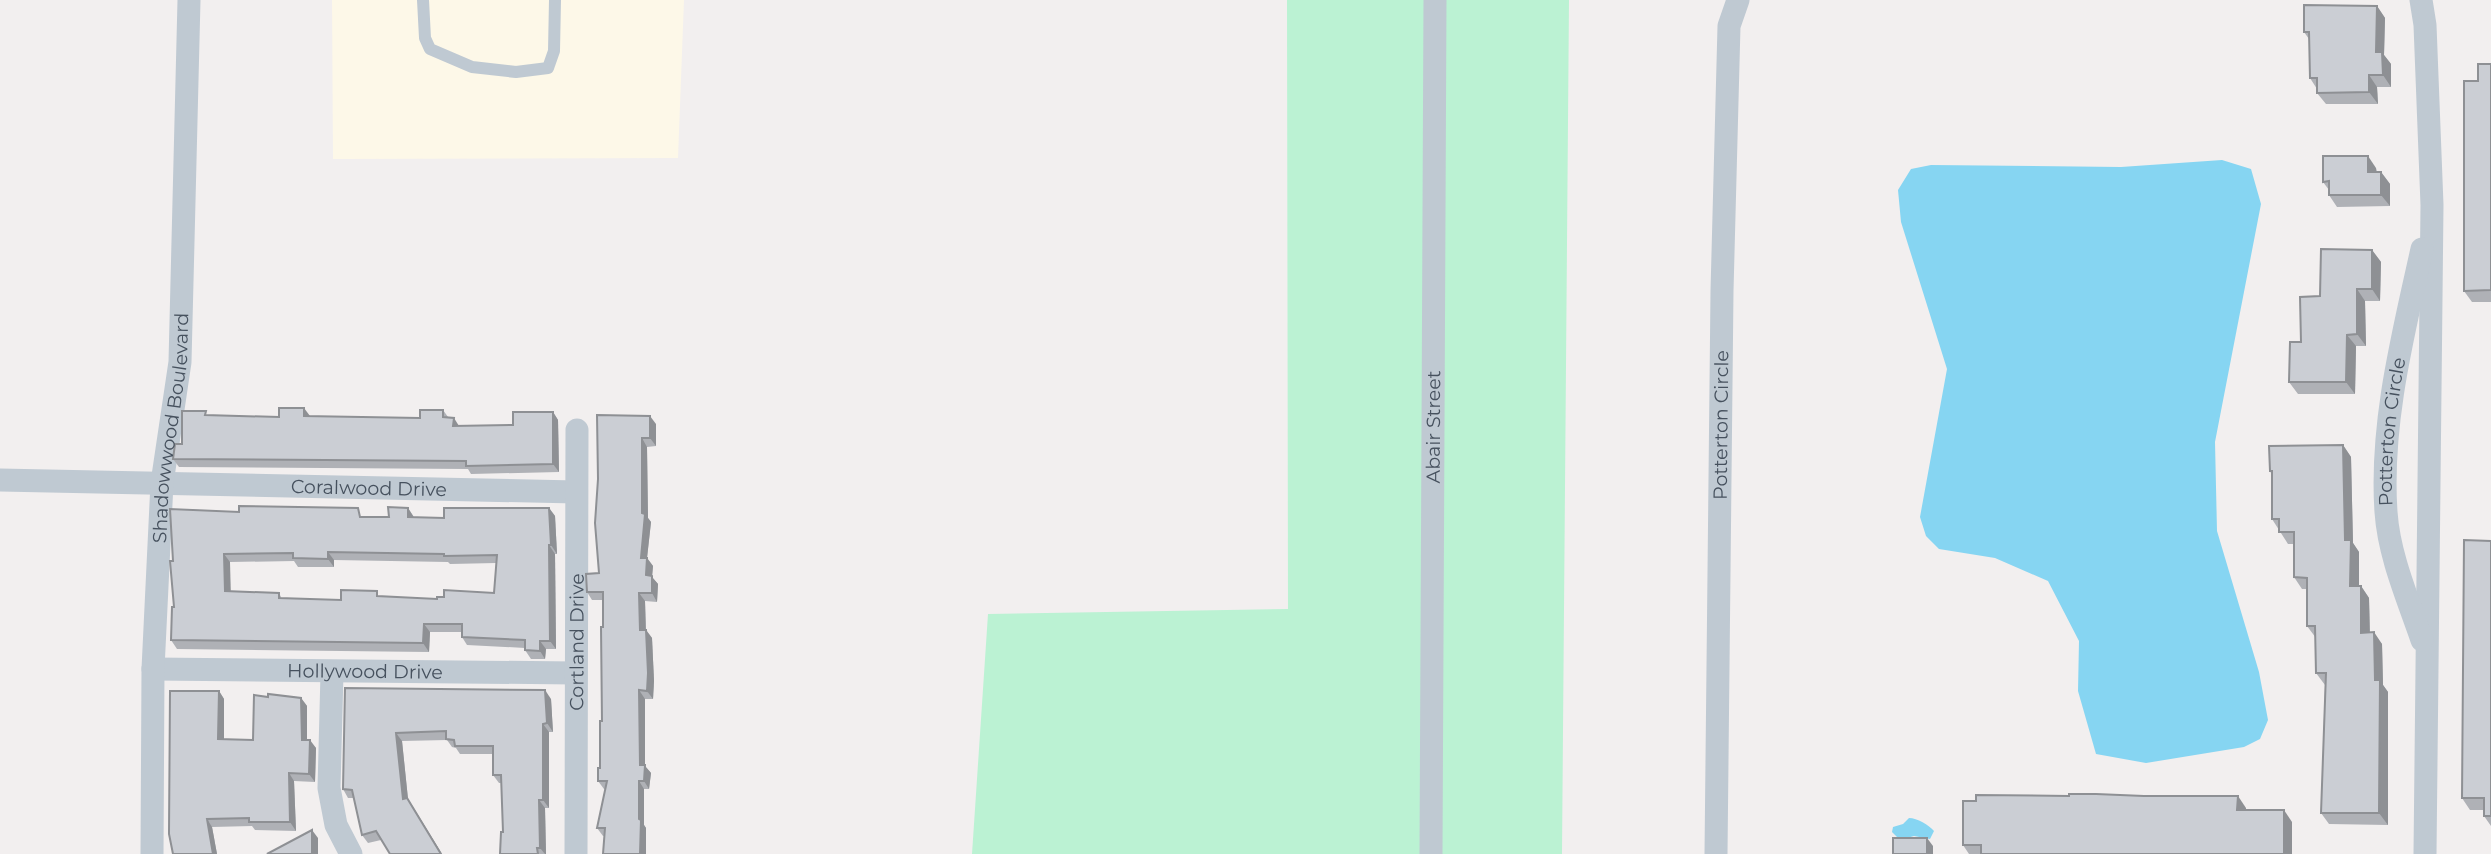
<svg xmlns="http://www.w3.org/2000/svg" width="2491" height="854" viewBox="0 0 2491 854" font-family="Montserrat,sans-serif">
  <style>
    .commercial { fill: #fdf8e8 }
    .green { fill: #bbf2d3 }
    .water { fill: #86d5f2 }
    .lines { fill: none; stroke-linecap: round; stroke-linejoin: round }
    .lane { stroke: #bfc9d2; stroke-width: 12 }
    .street { stroke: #bfc9d2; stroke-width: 23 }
    .wall { fill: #afb1b6; fill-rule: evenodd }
    .shaded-wall { fill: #8e9094 }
    .building { fill: #cbced4; stroke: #8e9094; stroke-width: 2; fill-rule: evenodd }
    .labels { text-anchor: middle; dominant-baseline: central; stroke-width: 5; stroke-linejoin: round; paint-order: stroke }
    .street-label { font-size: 19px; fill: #46515e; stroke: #fff }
  </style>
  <rect width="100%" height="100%" fill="#f2efef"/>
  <!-- commercial -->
  <path class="commercial" d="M 332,0 L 684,0 L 678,158 L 333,159 Z"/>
  <!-- green -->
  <path class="green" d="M 1287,0 L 1569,0 L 1562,854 L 972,854 L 988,614 L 1288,609 Z"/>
  <!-- water -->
  <g class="water">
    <path d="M 2222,160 L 2251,169 L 2261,204 L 2215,442 L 2217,531 L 2259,672 L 2268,720 L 2260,739 L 2244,747 L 2146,763 L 2096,754 L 2078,691 L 2079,641 L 2048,581 L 1995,558 L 1939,549 L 1926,536 L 1920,517 L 1947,369 L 1901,222 L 1898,190 L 1911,169 L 1931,165 L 2121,167 Z"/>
    <path d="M 1909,818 C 1917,818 1929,825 1934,831 L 1930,839 L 1914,836 L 1900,840 L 1892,832 L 1893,827 L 1903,824 Z"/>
  </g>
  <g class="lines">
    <!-- lane -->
    <path class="lane" d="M 423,0 L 425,38 L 430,49 L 472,67 L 516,72 L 548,68 L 554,51 L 555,0"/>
    <!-- street -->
    <g class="street">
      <path d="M 2421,0 L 2425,25 L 2432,205 L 2425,854"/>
      <path id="s1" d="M 0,480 L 576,492"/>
      <path id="s2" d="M 2422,640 C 2408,599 2389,556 2386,512 C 2380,424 2403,335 2422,249"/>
      <path id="s3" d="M 153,669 L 575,673"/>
      <path d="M 332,673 L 329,788 L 336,825 L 351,854"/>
      <path id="s4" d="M 152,854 L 153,669 L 162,483 L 180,362 L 189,0"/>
      <path id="s5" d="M 576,854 L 577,430"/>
      <path id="s6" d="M 1431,854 L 1435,0"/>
      <path id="s7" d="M 1716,854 L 1722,291 L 1729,26 L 1738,0"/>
    </g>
  </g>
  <!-- wall -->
  <g class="wall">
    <path d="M 2377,6 L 2385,18 L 2384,55 L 2391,64 L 2391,87 L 2377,87 L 2378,104 L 2326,104 L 2317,93 L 2317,89 L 2310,78 L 2309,39 L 2304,32 Z"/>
    <path d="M 2491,64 L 2491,302 L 2472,302 L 2464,291 L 2478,81 Z"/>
    <path d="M 2376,168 L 2377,172 L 2381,172 L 2390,184 L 2390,206 L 2337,207 L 2329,195 L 2329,190 L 2323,182 Z"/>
    <path d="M 2372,250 L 2381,262 L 2380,301 L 2365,301 L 2366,346 L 2356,346 L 2355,394 L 2298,394 L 2289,382 L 2301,342 L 2320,296 Z"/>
    <path d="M 443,410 L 448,417 L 459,426 L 513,425 L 553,412 L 558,420 L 559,472 L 471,474 L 468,469 L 179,467 L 173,459 L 208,415 L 279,417 L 310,416 L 420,418 Z"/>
    <path d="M 656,424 L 656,446 L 647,447 L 648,518 L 651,522 L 647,558 L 653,566 L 652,577 L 658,584 L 657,602 L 645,601 L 646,630 L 652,638 L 654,681 L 653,699 L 645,699 L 645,766 L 651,773 L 649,789 L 644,789 L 644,825 L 646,828 L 603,836 L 597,828 L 605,789 L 604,789 L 598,781 L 600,768 L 602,721 L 603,600 L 592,600 L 587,592 L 599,573 L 598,479 Z"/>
    <path d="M 2343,445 L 2351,457 L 2353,543 L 2359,552 L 2359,586 L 2361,586 L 2369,598 L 2370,632 L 2382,644 L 2383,685 L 2388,692 L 2388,825 L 2329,824 L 2321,813 L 2325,685 L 2316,673 L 2316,638 L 2307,626 L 2307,589 L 2302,589 L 2294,577 L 2294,544 L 2288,544 L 2272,519 L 2272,475 L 2270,471 Z"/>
    <path d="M 408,508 L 414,517 L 444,518 L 549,508 L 555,516 L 557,554 L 555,554 L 556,649 L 546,649 L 545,659 L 531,659 L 525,650 L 525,648 L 467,645 L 462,637 L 462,632 L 430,632 L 429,652 L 177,649 L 171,640 L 174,607 L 173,561 L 364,517 L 389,517 ZM 334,560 L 448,562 L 450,564 L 496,563 L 494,593 L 437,599 L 381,596 L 341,600 L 282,599 L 279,593 L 230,591 L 230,562 L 294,561 L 298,567 L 334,567 Z"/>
    <path d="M 2491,541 L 2491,826 L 2484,816 L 2484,810 L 2470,810 L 2462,798 Z"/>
    <path d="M 345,688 L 551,699 L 553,732 L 549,732 L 549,808 L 545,808 L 546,854 L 500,854 L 503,832 L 501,783 L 499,783 L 493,775 L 493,754 L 460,754 L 456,748 L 452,747 L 447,740 L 402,741 L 408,799 L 442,854 L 390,854 L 381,840 L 368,843 L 362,835 L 354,798 L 348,798 L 343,789 Z"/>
    <path d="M 219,691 L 224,699 L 224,739 L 253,740 L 268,697 L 301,698 L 307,706 L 307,740 L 316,748 L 315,782 L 294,781 L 296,831 L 255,830 L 252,826 L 212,827 L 217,854 L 173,854 Z"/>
    <path d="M 2246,808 L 2246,810 L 2292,822 L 2292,854 L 1969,854 L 1963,845 Z"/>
  </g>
  <!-- shaded-wall -->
  <g class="shaded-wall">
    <path d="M 2377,6 L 2385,18 L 2384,55 L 2391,64 L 2391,87 L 2383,75 L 2376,52 Z"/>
    <path d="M 2369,75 L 2377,87 L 2378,104 L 2369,92 Z"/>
    <path d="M 2368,156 L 2376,168 L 2377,184 L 2368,172 Z"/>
    <path d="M 2381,172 L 2390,184 L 2390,206 L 2381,195 Z"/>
    <path d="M 2372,250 L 2381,262 L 2380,301 L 2372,289 Z"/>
    <path d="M 2357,289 L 2365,301 L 2366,346 L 2357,334 Z"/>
    <path d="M 2347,335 L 2356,346 L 2355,394 L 2346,382 Z"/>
    <path d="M 304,408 L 310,416 L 304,416 Z"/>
    <path d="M 553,412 L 558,420 L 559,472 L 553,464 Z"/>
    <path d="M 650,416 L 656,424 L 656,446 L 650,438 Z"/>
    <path d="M 454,418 L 459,426 L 459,434 L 453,426 Z"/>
    <path d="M 642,438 L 647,447 L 648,518 L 651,522 L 647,558 L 653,566 L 652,577 L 658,584 L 657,602 L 652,593 L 641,558 L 642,513 Z"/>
    <path d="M 2343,445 L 2351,457 L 2353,543 L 2359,552 L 2359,598 L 2350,586 L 2345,540 Z"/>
    <path d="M 408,508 L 413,516 L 414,525 L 408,517 Z"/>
    <path d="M 549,508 L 555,516 L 557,554 L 551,545 Z"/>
    <path d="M 549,545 L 555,554 L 556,649 L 550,641 Z"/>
    <path d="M 328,552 L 334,560 L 334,567 L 328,559 Z"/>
    <path d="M 224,554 L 230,562 L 231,599 L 225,591 Z"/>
    <path d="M 2361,586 L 2369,598 L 2370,644 L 2361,633 Z"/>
    <path d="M 639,593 L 645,601 L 646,638 L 640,630 Z"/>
    <path d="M 424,624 L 430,632 L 429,652 L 423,643 Z"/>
    <path d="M 646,630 L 652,638 L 654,681 L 653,699 L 647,691 Z"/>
    <path d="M 2374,632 L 2382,644 L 2383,685 L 2388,692 L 2388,825 L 2379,813 Z"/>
    <path d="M 540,641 L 546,649 L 545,659 L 540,651 Z"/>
    <path d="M 545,690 L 551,699 L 553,732 L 547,723 Z"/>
    <path d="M 639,690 L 645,699 L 645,766 L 651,773 L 649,789 L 644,781 L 640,765 Z"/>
    <path d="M 219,691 L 224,699 L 224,747 L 218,739 Z"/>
    <path d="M 301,698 L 307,706 L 307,748 L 302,740 Z"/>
    <path d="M 543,724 L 549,732 L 549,808 L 543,800 Z"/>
    <path d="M 396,733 L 402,741 L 408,799 L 442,854 L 403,799 Z"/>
    <path d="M 310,740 L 316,748 L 315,782 L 309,774 Z"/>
    <path d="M 289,773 L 294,781 L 296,831 L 290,822 Z"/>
    <path d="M 639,781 L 644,789 L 644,825 L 646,828 L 646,854 L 640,854 Z"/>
    <path d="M 2238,796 L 2246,808 L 2246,822 L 2237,810 Z"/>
    <path d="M 539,800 L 545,808 L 546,854 L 545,854 L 540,848 Z"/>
    <path d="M 2284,810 L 2292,822 L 2292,854 L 2284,854 Z"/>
    <path d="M 207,819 L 212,827 L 217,854 L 213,854 Z"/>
    <path d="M 312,830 L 318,838 L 318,854 L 312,854 Z"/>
    <path d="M 1927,838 L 1933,846 L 1933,854 L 1927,854 Z"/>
  </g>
  <!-- building -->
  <g class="building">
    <path d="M 2304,5 L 2377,6 L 2376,52 L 2382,52 L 2383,75 L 2369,75 L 2369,92 L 2317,93 L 2317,78 L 2310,78 L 2309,32 L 2304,32 Z"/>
    <path d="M 2478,64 L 2491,64 L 2491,290 L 2464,291 L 2464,81 L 2478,81 Z"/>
    <path d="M 2323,156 L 2368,156 L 2368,172 L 2381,172 L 2381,195 L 2329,195 L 2329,181 L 2323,182 Z"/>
    <path d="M 2321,249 L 2372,250 L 2372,289 L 2357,289 L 2357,334 L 2347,335 L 2346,382 L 2289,382 L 2290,342 L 2301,342 L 2300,297 L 2320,296 Z"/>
    <path d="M 279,408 L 304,408 L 304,416 L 420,418 L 420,410 L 443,410 L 443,417 L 454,418 L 453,426 L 513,425 L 513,412 L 553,412 L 553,464 L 466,466 L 466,461 L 173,459 L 175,444 L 182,444 L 182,411 L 206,411 L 205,415 L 279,417 Z"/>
    <path d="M 597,415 L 650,416 L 650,438 L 642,438 L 642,513 L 645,514 L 641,558 L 647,558 L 646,575 L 652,576 L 652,593 L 639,593 L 640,630 L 646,630 L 648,673 L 647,691 L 639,690 L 640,765 L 645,765 L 644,781 L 639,781 L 639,819 L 641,820 L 640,854 L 603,854 L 605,828 L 597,828 L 607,781 L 598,781 L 598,768 L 600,768 L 600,721 L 602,721 L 601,627 L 603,627 L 603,592 L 587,592 L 586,574 L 599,573 L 595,523 L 598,479 Z"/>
    <path d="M 2343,445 L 2345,540 L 2351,540 L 2350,586 L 2361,586 L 2361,633 L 2374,632 L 2375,680 L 2380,680 L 2379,813 L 2321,813 L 2326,673 L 2316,673 L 2315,626 L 2307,626 L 2307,578 L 2294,577 L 2294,532 L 2279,532 L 2279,519 L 2272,519 L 2272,471 L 2270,471 L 2269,446 Z"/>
    <path d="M 239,506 L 358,508 L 360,517 L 389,517 L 388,507 L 408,508 L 408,517 L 444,518 L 444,508 L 549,508 L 551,545 L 549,545 L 550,641 L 540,641 L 540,651 L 525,650 L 525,640 L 462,637 L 462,624 L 424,624 L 423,643 L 171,640 L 172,607 L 174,607 L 170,561 L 173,561 L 170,509 L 239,512 ZM 328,552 L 444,554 L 444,556 L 497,555 L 494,593 L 444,590 L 444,597 L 437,597 L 437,599 L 377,596 L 377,591 L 341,590 L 341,600 L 279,598 L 279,593 L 225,591 L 224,554 L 293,553 L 293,558 L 328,559 Z"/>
    <path d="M 2464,540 L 2491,541 L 2491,816 L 2484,816 L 2484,798 L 2462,798 Z"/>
    <path d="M 345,688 L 545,690 L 547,723 L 543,724 L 543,800 L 539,800 L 540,848 L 537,848 L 538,854 L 500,854 L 501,832 L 503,832 L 501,775 L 493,775 L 493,746 L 455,746 L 454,740 L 446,739 L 446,731 L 396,733 L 403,799 L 407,798 L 441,854 L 390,854 L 376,831 L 362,835 L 352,790 L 343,789 Z"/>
    <path d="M 170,691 L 219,691 L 218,739 L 253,740 L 254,695 L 268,697 L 268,694 L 301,698 L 302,740 L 310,740 L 309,774 L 289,773 L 290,822 L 249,822 L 249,818 L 207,819 L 213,854 L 173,854 L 169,834 Z"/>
    <path d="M 2069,794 L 2096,794 L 2144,796 L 2238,796 L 2237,810 L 2284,810 L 2284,854 L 1981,854 L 1981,845 L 1963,845 L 1963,801 L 1976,801 L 1976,795 L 2069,796 Z"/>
    <path d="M 312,830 L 312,854 L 267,854 Z"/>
    <rect x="1893" y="838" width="34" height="16"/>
  </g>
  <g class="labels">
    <!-- street labels -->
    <g class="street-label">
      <text stroke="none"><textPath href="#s7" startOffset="429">Potterton Circle</textPath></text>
      <text stroke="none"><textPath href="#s4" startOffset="427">Shadowwood Boulevard</textPath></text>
      <text stroke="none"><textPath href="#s6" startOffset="427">Abair Street</textPath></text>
      <text stroke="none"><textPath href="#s2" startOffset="214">Potterton Circle</textPath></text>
      <text stroke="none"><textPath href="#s1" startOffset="369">Coralwood Drive</textPath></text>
      <text stroke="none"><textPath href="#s5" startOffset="212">Cortland Drive</textPath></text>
      <text stroke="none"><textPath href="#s3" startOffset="212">Hollywood Drive</textPath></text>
    </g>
  </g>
</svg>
